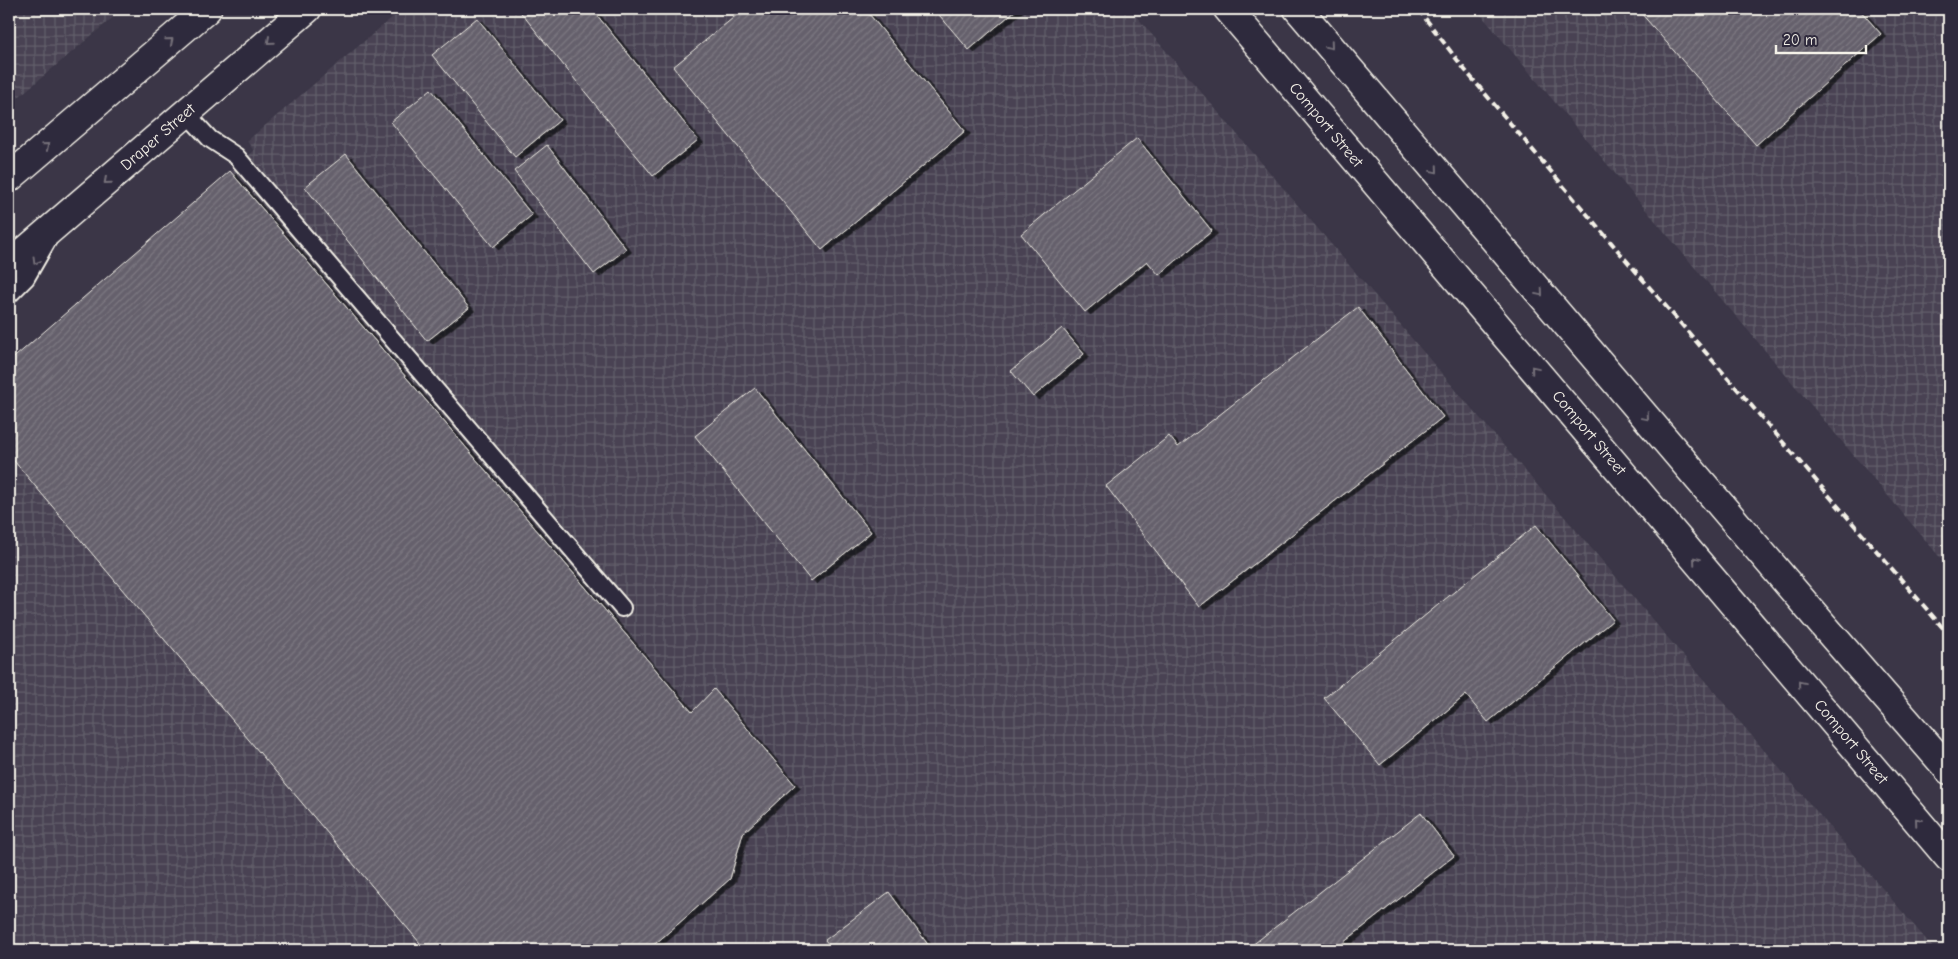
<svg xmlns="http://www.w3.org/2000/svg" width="1958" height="959" viewBox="0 0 1958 959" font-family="'Comic Neue',sans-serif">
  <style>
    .industrial { fill: url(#industrial-grid) }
    .building { fill: url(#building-hatch); stroke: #f4f1e8; filter: url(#shadow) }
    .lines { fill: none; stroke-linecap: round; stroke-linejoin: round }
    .service-casing { stroke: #f4f1e8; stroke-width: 20 }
    .trunk-casing { stroke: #f4f1e8; stroke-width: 31 }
    .service { stroke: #2f2a3d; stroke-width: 16 }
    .trunk { stroke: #2f2a3d; stroke-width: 28 }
    .rail { stroke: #f4f1e8; stroke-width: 4; stroke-dasharray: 8 4; stroke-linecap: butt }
    .oneway { stroke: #747079 }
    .labels { text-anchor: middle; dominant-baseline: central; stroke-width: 4.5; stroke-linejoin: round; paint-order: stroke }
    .street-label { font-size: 16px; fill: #f4f1e8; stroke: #2f2a3d }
  </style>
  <defs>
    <pattern id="industrial-grid" width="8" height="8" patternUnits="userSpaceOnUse" patternTransform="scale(1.25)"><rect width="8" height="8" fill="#484352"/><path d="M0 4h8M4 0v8" fill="none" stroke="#635f6b"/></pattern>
    <pattern id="building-hatch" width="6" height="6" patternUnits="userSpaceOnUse" patternTransform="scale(1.25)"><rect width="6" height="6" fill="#65616c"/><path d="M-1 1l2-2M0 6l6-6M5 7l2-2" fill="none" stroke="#7c7881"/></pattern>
    <filter id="shadow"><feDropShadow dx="5.5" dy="3" stdDeviation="0" flood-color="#0009"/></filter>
  </defs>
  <rect width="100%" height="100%" fill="#3b3647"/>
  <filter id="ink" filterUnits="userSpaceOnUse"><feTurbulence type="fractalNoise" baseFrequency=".02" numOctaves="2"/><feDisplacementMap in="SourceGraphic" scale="10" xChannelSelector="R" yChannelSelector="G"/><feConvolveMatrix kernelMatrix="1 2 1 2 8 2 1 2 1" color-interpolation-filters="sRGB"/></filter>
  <g filter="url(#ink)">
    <!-- industrial -->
    <g class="industrial">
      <path d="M 9,9 L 123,9 L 9,105 Z"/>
      <path d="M 402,9 L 1130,9 L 1935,950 L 9,950 L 9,362 L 254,151 L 247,141 Z"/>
      <path d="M 1476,9 L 1949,9 L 1949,568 Z"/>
    </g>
    <!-- building -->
    <g class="building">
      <path d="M 518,9 L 592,9 L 698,140 L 653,176 Z"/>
      <path d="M 744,9 L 865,9 L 965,131 L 822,250 L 673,67 Z"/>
      <path d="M 934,9 L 1017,9 L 969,50 Z"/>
      <path d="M 1644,9 L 1859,9 L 1881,34 L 1756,145 L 1640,12 Z"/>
      <path d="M 477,18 L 560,120 L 515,157 L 432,55 Z"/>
      <path d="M 431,89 L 532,215 L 493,247 L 391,122 Z"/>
      <path d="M 1137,138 L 1212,231 L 1159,275 L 1147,261 L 1085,312 L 1021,234 Z"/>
      <path d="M 547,145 L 626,249 L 594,274 L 514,171 Z"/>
      <path d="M 346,154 L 469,308 L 427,341 L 305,187 Z"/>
      <path d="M 230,171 L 692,712 L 714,689 L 795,785 L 743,833 L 730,879 L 648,950 L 423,950 L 425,949 L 9,455 L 9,362 Z"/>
      <path d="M 1358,307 L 1443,417 L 1199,607 L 1106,486 L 1169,436 L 1178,447 Z"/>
      <path d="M 1062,328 L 1084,354 L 1033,397 L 1011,371 Z"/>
      <path d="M 755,388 L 871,532 L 811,581 L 695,436 Z"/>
      <path d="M 1536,525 L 1613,620 L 1488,722 L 1466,695 L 1380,765 L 1324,698 Z"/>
      <path d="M 1421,813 L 1454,856 L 1334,950 L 1246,950 Z"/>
      <path d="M 889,892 L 932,950 L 833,950 L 825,940 Z"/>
    </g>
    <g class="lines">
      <defs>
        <g id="service">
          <path d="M 186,113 L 210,139 L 236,156 L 622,608"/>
          <path d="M 9,295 L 26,278 L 49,238"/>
        </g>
        <g id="trunk">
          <path d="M 1228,9 L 1949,858"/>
          <path d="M 1298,9 L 1823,625 L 1949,770"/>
          <path d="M 9,178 L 207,9"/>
          <path d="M 9,265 L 307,9"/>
        </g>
      </defs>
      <!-- service casing -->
      <use href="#service" class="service-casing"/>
      <!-- trunk casing -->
      <use href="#trunk" class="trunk-casing"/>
      <!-- service -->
      <use href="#service" class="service"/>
      <!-- trunk -->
      <use href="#trunk" class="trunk"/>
      <!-- rail -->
      <path class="rail" d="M 1418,9 L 1465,70 L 1620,253 L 1949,635"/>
    </g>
    <!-- one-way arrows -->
    <defs><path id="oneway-chevron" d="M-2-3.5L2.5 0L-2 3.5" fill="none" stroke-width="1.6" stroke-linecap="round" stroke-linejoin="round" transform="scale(1.25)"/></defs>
    <g class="oneway">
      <use href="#oneway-chevron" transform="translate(170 41) rotate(-40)"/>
      <use href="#oneway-chevron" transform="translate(270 41) rotate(139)"/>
      <use href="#oneway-chevron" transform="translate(1330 46) rotate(50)"/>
      <use href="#oneway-chevron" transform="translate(46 146) rotate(-40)"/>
      <use href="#oneway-chevron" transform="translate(1435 170) rotate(50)"/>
      <use href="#oneway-chevron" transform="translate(107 181) rotate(139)"/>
      <use href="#oneway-chevron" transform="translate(36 261) rotate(121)"/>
      <use href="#oneway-chevron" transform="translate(1540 293) rotate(50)"/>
      <use href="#oneway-chevron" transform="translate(1534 369) rotate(-130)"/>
      <use href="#oneway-chevron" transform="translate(1646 417) rotate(50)"/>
      <use href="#oneway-chevron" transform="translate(1696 560) rotate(-130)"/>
      <use href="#oneway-chevron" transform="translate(1801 684) rotate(-130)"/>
      <use href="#oneway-chevron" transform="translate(1918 821) rotate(-130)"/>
    </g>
  </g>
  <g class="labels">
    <!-- street labels -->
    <g class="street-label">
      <text transform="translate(1326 125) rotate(50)">Comport Street</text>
      <text transform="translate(158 137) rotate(-41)">Draper Street</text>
      <text transform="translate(1589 433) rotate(50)">Comport Street</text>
      <text transform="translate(1851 742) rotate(50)">Comport Street</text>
    </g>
  </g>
  <!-- margin -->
  <rect width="1958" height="959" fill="none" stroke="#2f2a3d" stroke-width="30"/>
  <rect x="15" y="15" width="1928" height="929" fill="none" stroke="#f4f1e8" stroke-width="2" filter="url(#ink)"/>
  <!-- scale -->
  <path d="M1776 45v8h90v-8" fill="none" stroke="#f4f1e8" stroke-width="2.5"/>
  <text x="1783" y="45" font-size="15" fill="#f4f1e8" stroke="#2f2a3d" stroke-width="4" paint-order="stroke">20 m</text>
</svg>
